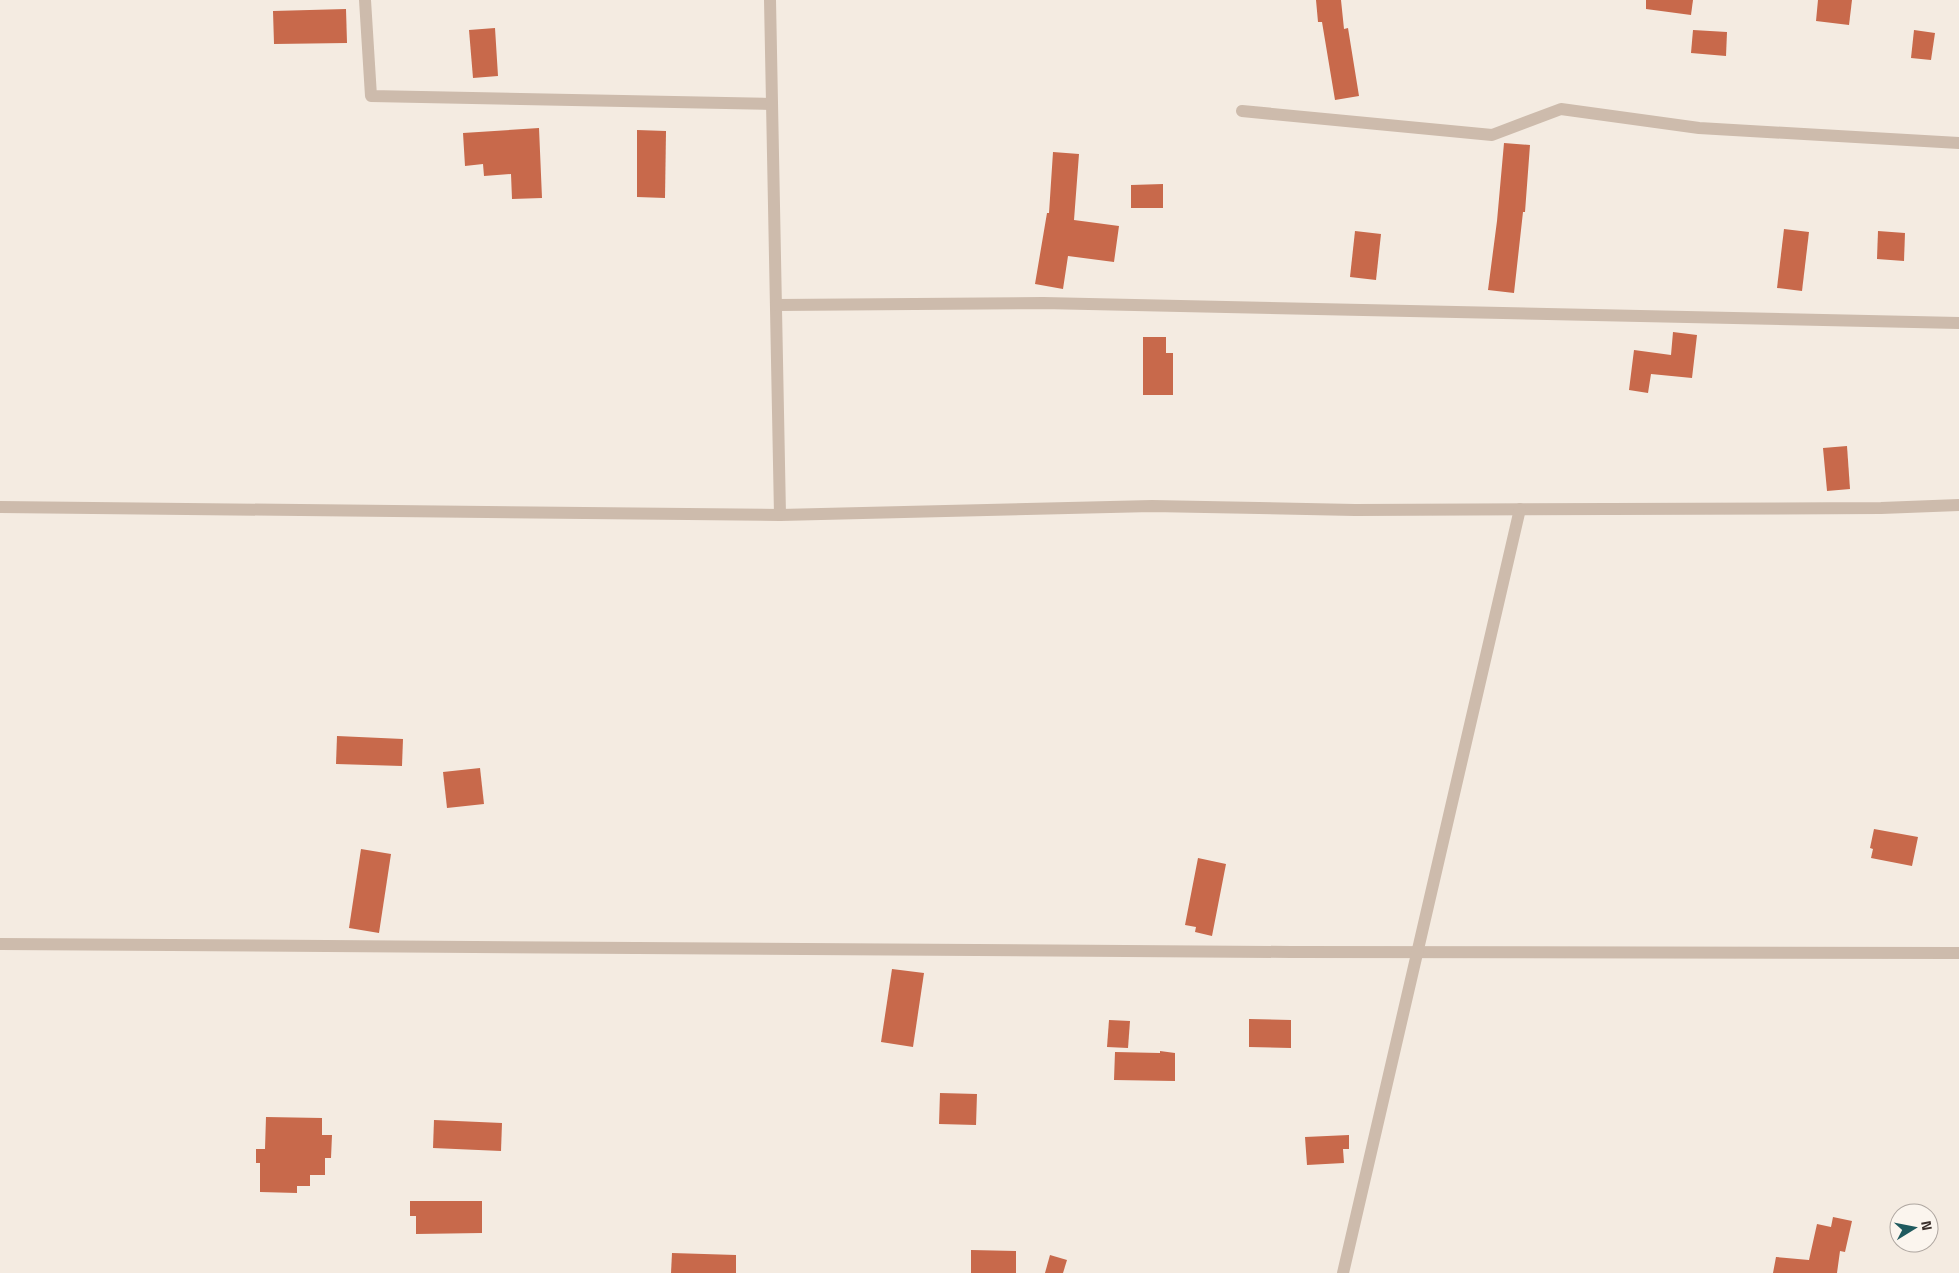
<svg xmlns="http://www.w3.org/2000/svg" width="1959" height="1273" viewBox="0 0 1959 1273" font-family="'Titillium Web',sans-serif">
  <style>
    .building { fill: #c8694b }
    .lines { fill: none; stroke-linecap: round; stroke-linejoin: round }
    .minor { stroke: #cdbbac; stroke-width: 12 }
  </style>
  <rect width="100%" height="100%" fill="#f4ebe1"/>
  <!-- building -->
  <g class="building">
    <path d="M 1316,0 L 1341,0 L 1344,29 L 1348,28 L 1359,96 L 1335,100 L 1322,22 L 1318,22 Z"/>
    <path d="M 1646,0 L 1693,0 L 1691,15 L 1646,9 Z"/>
    <path d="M 1818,0 L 1852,0 L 1849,25 L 1816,21 Z"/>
    <path d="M 346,9 L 347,43 L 274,44 L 273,11 Z"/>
    <path d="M 495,28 L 498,76 L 473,78 L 469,30 Z"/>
    <path d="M 1693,30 L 1727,32 L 1726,56 L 1691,53 Z"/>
    <path d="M 1914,30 L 1935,33 L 1931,60 L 1911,58 Z"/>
    <path d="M 539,128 L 542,198 L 512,199 L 511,174 L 484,176 L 483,164 L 465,166 L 463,133 Z"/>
    <path d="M 637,130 L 666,131 L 665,198 L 637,197 Z"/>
    <path d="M 1504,143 L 1530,145 L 1525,212 L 1523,212 L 1514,293 L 1488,290 L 1497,221 Z"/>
    <path d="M 1053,152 L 1079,154 L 1074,220 L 1119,226 L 1114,262 L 1068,256 L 1063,289 L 1035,284 L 1047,213 L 1049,213 Z"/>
    <path d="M 1163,184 L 1163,208 L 1131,208 L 1131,185 Z"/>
    <path d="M 1784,229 L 1809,232 L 1802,291 L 1777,288 Z"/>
    <path d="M 1355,231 L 1381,234 L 1376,280 L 1350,277 Z"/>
    <path d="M 1878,231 L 1905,233 L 1904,261 L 1877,259 Z"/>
    <path d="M 1673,332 L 1697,335 L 1692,378 L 1651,374 L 1648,393 L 1629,390 L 1634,350 L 1671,355 Z"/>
    <path d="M 1143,337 L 1166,337 L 1166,353 L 1173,353 L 1173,395 L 1143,395 Z"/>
    <path d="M 1847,446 L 1850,489 L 1827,491 L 1823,448 Z"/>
    <path d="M 337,736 L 403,739 L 402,766 L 336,764 Z"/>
    <path d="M 480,768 L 484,804 L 447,808 L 443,772 Z"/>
    <path d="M 1874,829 L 1918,837 L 1912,866 L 1871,858 L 1873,849 L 1870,848 Z"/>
    <path d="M 361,849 L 391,854 L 379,933 L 349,928 Z"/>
    <path d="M 1198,858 L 1226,864 L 1212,936 L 1195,932 L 1196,927 L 1185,925 Z"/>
    <path d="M 892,969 L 924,973 L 913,1047 L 881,1042 Z"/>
    <path d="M 1249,1019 L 1291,1020 L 1291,1048 L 1249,1047 Z"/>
    <path d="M 1109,1020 L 1130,1021 L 1128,1048 L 1107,1047 Z"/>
    <path d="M 1160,1051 L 1175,1053 L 1175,1081 L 1114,1080 L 1115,1052 L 1160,1053 Z"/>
    <path d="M 940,1093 L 977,1094 L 976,1125 L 939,1124 Z"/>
    <path d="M 266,1117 L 322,1118 L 322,1135 L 332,1135 L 331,1158 L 325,1158 L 325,1175 L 310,1175 L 310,1186 L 297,1186 L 297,1193 L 260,1192 L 260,1163 L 256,1163 L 256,1149 L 265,1149 Z"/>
    <path d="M 434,1120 L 502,1123 L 501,1151 L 433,1148 Z"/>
    <path d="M 1349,1135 L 1349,1149 L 1343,1149 L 1344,1163 L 1307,1165 L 1305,1137 Z"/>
    <path d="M 410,1201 L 482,1201 L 482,1233 L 416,1234 L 416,1216 L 410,1216 Z"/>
    <path d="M 1833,1217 L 1852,1221 L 1845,1252 L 1840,1251 L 1837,1273 L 1773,1273 L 1776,1257 L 1809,1260 L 1817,1224 L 1831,1227 Z"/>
    <path d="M 971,1250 L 1016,1251 L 1016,1273 L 971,1273 Z"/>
    <path d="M 672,1253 L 736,1255 L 736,1273 L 671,1273 Z"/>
    <path d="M 1050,1255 L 1067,1260 L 1063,1273 L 1045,1273 Z"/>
  </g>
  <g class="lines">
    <!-- minor -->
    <g class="minor">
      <path d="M 365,0 L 371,96 L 772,104"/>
      <path d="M 770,0 L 780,515"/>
      <path d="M 1242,111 L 1492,135 L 1561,109 L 1699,128 L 1959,143"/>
      <path d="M 776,305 L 1043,303 L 1959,323"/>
      <path d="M 0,507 L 780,515 L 1152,506 L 1355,510 L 1881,508 L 1959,505"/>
      <path d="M 0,944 L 1291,952 L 1959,953"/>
      <path d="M 1343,1273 L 1520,509"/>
    </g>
  </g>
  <!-- north arrow -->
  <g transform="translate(1914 1228) rotate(80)"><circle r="24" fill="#fbf5ee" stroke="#aea6a0"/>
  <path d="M0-4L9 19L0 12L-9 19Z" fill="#1f5a5e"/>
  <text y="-8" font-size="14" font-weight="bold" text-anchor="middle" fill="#3b302b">N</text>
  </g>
</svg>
